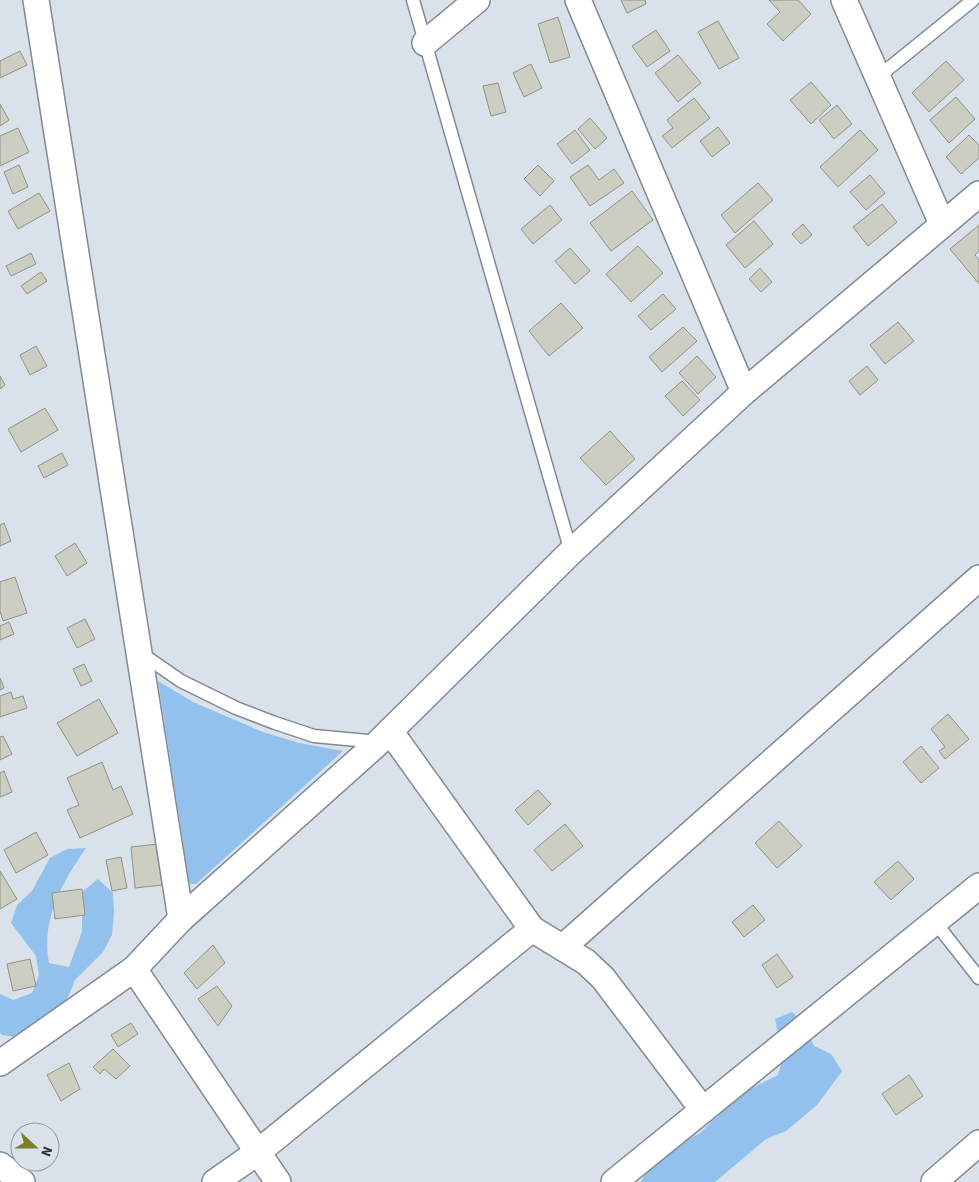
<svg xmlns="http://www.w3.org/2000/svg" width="979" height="1182" viewBox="0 0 979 1182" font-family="'Source Sans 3',sans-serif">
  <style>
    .green { fill: #92c1ee }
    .building { fill: #cdcec2; stroke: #919186 }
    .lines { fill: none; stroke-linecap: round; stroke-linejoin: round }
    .lane-casing { stroke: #828a93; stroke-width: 15 }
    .street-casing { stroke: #828a93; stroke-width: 28 }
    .lane { stroke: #fff; stroke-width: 12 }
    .street { stroke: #fff; stroke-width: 25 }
  </style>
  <rect width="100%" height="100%" fill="#d9e2eb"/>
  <!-- green -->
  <g class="green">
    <path d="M 158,681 L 193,702 L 263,732 L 299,743 L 343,751 L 196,884 L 191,884 L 189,881 Z"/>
    <path d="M 86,848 C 62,883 41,919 49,963 L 69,967 L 82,932 L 82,892 L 98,879 L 113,893 L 114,913 L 112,935 L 103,952 L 75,980 L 58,1021 L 22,1038 L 2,1035 L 0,1033 L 0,994 L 13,1000 L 32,993 L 39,975 L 36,956 L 11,923 L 17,905 L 32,891 L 50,858 L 67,849 Z"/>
    <path d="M 792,1012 L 805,1024 L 814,1046 L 831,1054 L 842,1071 L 817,1105 L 786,1131 L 766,1139 L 715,1182 L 641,1182 L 650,1164 L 665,1151 L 700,1133 L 742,1093 L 778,1075 L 783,1058 L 775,1019 Z"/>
  </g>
  <!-- building -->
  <g class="building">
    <path d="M 621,0 L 645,0 L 646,4 L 627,13 Z"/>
    <path d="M 769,0 L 798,0 L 811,14 L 783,41 L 767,24 L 780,12 Z"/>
    <path d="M 558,17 L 570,57 L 550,63 L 538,24 Z"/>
    <path d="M 718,21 L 739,58 L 719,69 L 698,32 Z"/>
    <path d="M 656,30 L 670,51 L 647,67 L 632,46 Z"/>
    <path d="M 20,51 L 27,65 L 0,78 L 0,61 Z"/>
    <path d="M 678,55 L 701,83 L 678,102 L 655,73 Z"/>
    <path d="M 946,61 L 964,80 L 929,112 L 912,93 Z"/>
    <path d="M 531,64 L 542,88 L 524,97 L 513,73 Z"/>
    <path d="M 811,82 L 831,105 L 811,124 L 790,100 Z"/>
    <path d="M 498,83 L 506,112 L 491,116 L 483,86 Z"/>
    <path d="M 956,97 L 975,119 L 949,143 L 930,120 Z"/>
    <path d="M 694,98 L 710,118 L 672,148 L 662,136 L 673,128 L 667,120 Z"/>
    <path d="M 0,104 L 9,120 L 0,126 Z"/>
    <path d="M 837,105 L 852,124 L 834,139 L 819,120 Z"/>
    <path d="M 590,118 L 607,138 L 595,149 L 578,129 Z"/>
    <path d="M 718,127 L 730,143 L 712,157 L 700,141 Z"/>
    <path d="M 18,128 L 29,152 L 0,166 L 0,136 Z"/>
    <path d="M 575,130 L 590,150 L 572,164 L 557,144 Z"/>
    <path d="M 860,130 L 878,150 L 838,187 L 820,167 Z"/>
    <path d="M 969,135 L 979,145 L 979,158 L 961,174 L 946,157 Z"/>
    <path d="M 19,165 L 28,187 L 13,194 L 4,172 Z"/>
    <path d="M 538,165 L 554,181 L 540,196 L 524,179 Z"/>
    <path d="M 588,165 L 599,180 L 614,169 L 624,183 L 590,206 L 570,177 Z"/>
    <path d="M 870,175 L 885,193 L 866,210 L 850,192 Z"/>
    <path d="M 758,183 L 773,200 L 735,233 L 721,215 Z"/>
    <path d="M 632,191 L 653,220 L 611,251 L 590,223 Z"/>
    <path d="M 39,193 L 50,211 L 18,229 L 8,211 Z"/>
    <path d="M 882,204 L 897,222 L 868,246 L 853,227 Z"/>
    <path d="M 550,205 L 562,220 L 533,244 L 521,229 Z"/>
    <path d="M 754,221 L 773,244 L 745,268 L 726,245 Z"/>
    <path d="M 803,224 L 812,235 L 801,244 L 792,234 Z"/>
    <path d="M 979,225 L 979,251 L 975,255 L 979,260 L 979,284 L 950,249 Z"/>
    <path d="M 638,246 L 663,273 L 631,302 L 606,274 Z"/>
    <path d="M 570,248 L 590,271 L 575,284 L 555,261 Z"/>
    <path d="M 31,253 L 36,264 L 11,276 L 6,266 Z"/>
    <path d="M 760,268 L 772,282 L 761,292 L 749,279 Z"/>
    <path d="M 41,272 L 47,281 L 27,294 L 21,286 Z"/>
    <path d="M 663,294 L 676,309 L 651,330 L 638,316 Z"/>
    <path d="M 561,303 L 583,328 L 549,356 L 529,331 Z"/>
    <path d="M 898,322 L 914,341 L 885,364 L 870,345 Z"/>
    <path d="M 683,327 L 697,341 L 662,372 L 649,357 Z"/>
    <path d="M 36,346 L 47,366 L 30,375 L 20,355 Z"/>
    <path d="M 697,356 L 716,377 L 698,394 L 679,373 Z"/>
    <path d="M 867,366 L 878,380 L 860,395 L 849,381 Z"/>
    <path d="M 0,376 L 5,385 L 0,389 Z"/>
    <path d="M 682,381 L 700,400 L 683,416 L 665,396 Z"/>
    <path d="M 45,408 L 58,430 L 21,452 L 8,429 Z"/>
    <path d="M 610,431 L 635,459 L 606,485 L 580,458 Z"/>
    <path d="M 62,453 L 68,465 L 44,478 L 38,466 Z"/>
    <path d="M 4,523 L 11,541 L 0,546 L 0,525 Z"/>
    <path d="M 75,543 L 87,563 L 67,576 L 55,556 Z"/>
    <path d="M 15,577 L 27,613 L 3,621 L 0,611 L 0,582 Z"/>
    <path d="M 85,619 L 95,639 L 77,648 L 67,628 Z"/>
    <path d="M 9,622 L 14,634 L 0,640 L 0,626 Z"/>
    <path d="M 84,664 L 92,681 L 81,686 L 73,669 Z"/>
    <path d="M 0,678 L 4,688 L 0,690 Z"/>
    <path d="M 11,692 L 13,699 L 23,696 L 27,708 L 0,717 L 0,696 Z"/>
    <path d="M 99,699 L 118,733 L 77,756 L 57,723 Z"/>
    <path d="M 948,714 L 969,739 L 945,759 L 939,751 L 945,747 L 931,729 Z"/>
    <path d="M 3,736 L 12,754 L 0,760 L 0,737 Z"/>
    <path d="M 921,746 L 939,768 L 921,783 L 903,762 Z"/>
    <path d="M 102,762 L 113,790 L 121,786 L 133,814 L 80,838 L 67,810 L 79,805 L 67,778 Z"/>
    <path d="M 4,771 L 12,792 L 0,797 L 0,773 Z"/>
    <path d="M 538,790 L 551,804 L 528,825 L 515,810 Z"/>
    <path d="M 779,821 L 802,846 L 777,868 L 755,843 Z"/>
    <path d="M 565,824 L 583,846 L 552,871 L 534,850 Z"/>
    <path d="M 36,832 L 48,855 L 16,873 L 4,850 Z"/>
    <path d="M 158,844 L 162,885 L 135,888 L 131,847 Z"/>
    <path d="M 121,857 L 127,888 L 112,891 L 106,860 Z"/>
    <path d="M 898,861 L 914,879 L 891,900 L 874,882 Z"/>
    <path d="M 0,871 L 17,899 L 0,909 Z"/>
    <path d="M 82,889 L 85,915 L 55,919 L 52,893 Z"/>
    <path d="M 753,905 L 765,920 L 744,937 L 732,922 Z"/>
    <path d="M 213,945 L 225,963 L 197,989 L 184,973 Z"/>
    <path d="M 777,954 L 793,977 L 777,988 L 762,965 Z"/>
    <path d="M 30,959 L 36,986 L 13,991 L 7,964 Z"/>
    <path d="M 217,986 L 232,1006 L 218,1026 L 198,999 Z"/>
    <path d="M 131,1023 L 138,1034 L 118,1047 L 111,1035 Z"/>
    <path d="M 113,1049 L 130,1066 L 116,1079 L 104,1069 L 100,1074 L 93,1067 Z"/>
    <path d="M 69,1063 L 80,1089 L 61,1101 L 47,1075 Z"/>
    <path d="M 909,1075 L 923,1096 L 896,1115 L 882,1094 Z"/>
  </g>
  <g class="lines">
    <defs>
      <g id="lane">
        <path d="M 413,0 L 571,552"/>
        <path d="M 878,77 L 973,0"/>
        <path d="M 139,652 L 181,681 L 236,708 L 275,723 L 314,736 L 379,742"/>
        <path d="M 935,922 L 979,978"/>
      </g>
      <g id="street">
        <path d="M 36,0 L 181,919"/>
        <path d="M 578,0 L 744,392"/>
        <path d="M 844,0 L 942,224"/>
        <path d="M 425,43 L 477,0"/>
        <path d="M 390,731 L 532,929 L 586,962 L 603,978 L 703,1110"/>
        <path d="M 563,947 L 979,578"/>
        <path d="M 134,969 L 278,1182"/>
        <path d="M 0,1063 L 134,969 L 181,919 L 379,742 L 571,552 L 744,392 L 979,194"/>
        <path d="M 0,1165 L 22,1182"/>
        <path d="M 215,1182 L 258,1152 L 532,929"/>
        <path d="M 614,1182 L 979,886"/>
        <path d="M 934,1182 L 979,1143"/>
      </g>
    </defs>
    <!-- lane casing -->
    <use href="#lane" class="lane-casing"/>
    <!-- street casing -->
    <use href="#street" class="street-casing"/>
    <!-- lane -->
    <use href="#lane" class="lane"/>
    <!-- street -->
    <use href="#street" class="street"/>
  </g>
  <!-- north arrow -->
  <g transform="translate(35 1147) rotate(111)"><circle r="24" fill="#d9e2eb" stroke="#939aa1"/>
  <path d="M0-4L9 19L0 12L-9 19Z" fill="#7e7f28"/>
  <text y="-8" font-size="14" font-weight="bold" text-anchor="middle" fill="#2b2f32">N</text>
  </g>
</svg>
